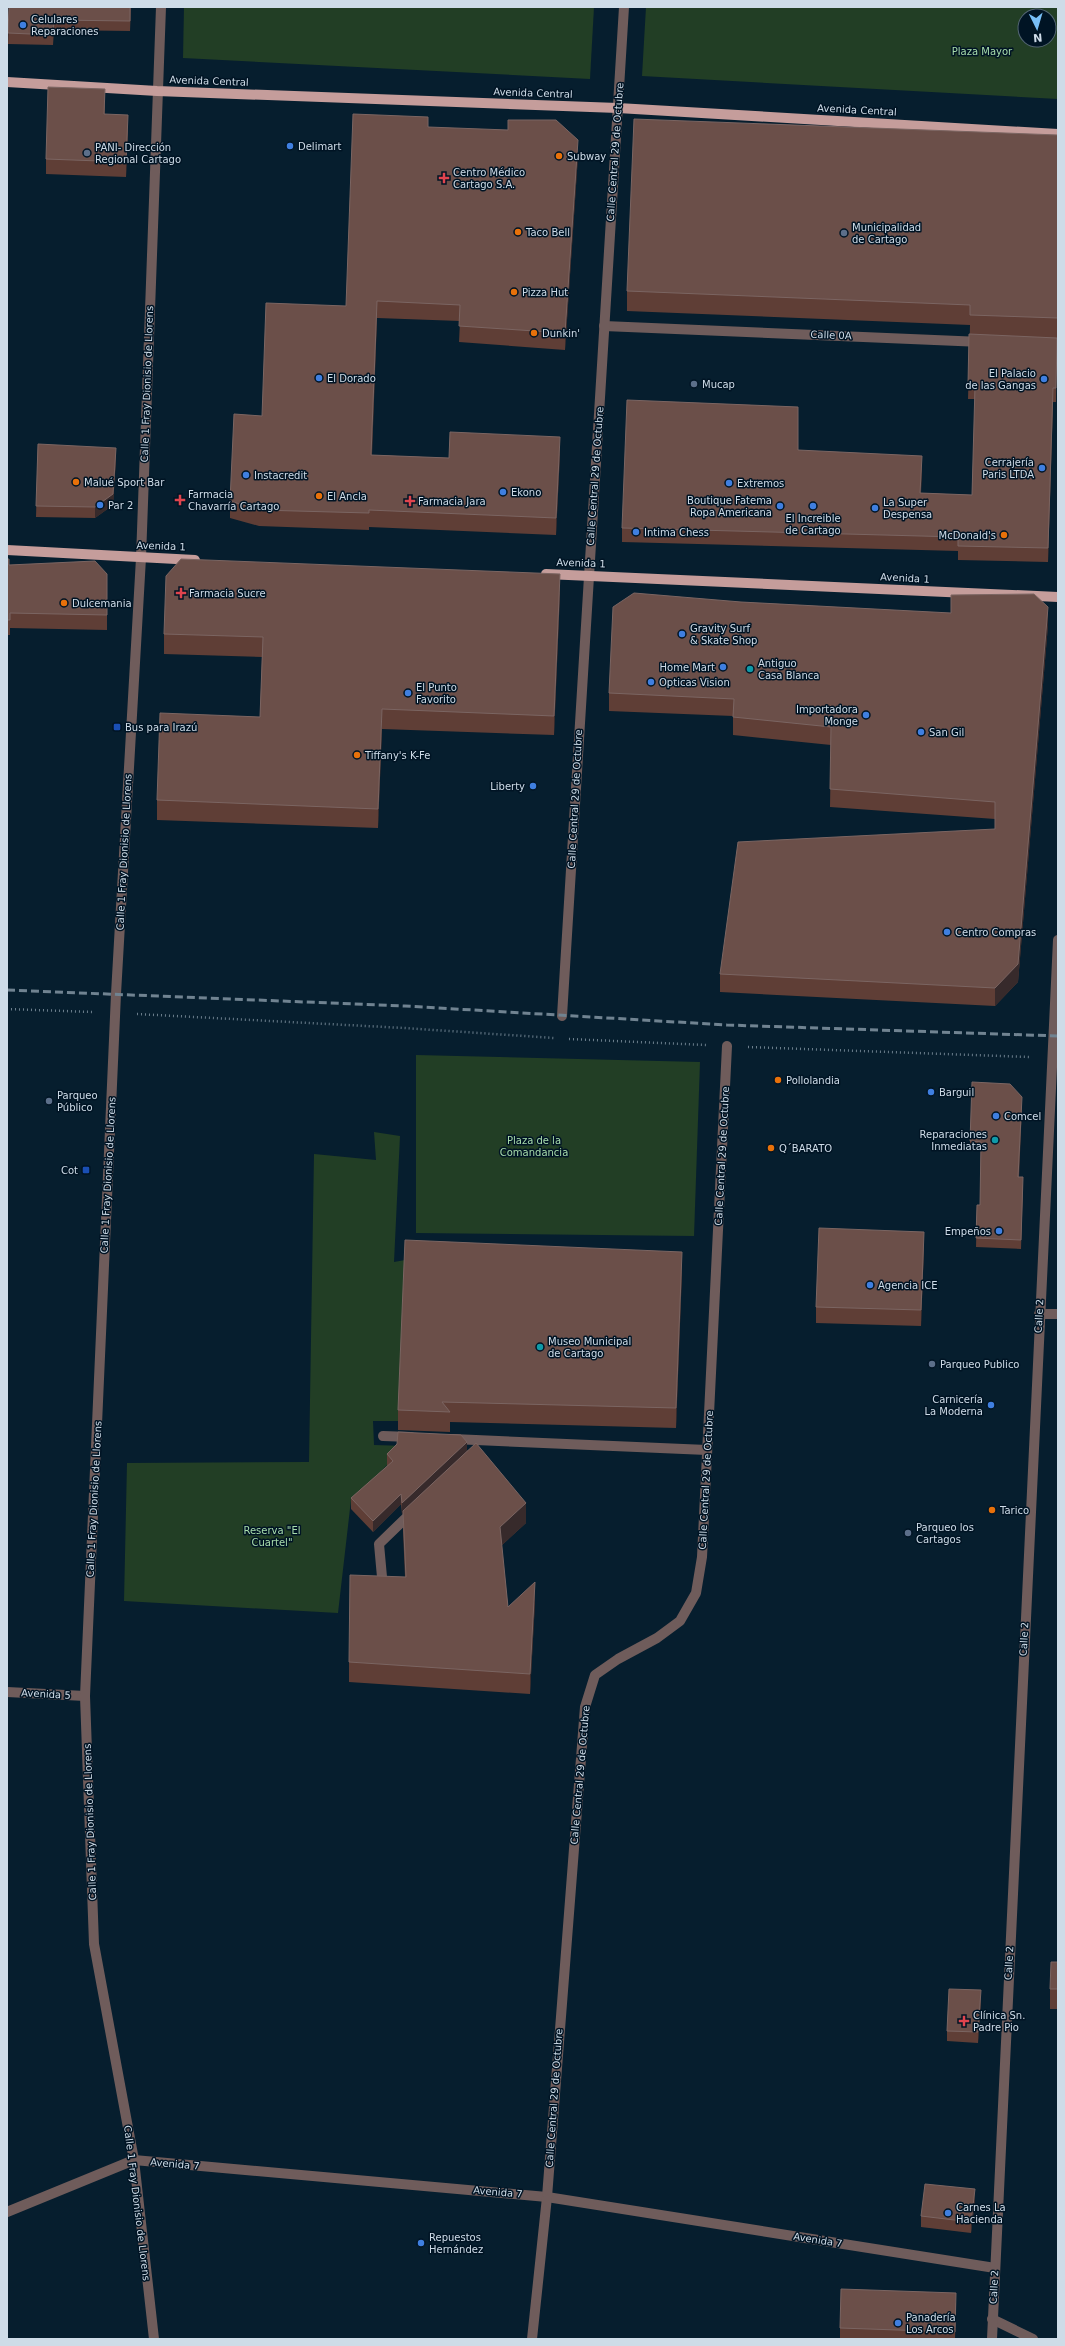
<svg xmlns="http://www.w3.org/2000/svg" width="1065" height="2346" viewBox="0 0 1065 2346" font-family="'DejaVu Sans',sans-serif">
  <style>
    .green { fill: #223e25; fill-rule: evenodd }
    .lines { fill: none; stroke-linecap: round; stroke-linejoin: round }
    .path { stroke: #6c7f8d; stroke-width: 2.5; stroke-dasharray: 1 3; stroke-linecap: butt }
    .minor { stroke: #6f5c5b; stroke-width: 10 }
    .major { stroke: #c59d9b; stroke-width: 10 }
    .rail { stroke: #708391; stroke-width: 3; stroke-dasharray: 8 4; stroke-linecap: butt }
    .wall { fill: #5f3e36 }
    .shaded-wall { fill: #372a2b }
    .building { fill: #6b4f49; stroke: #7b6562 }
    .shop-dot { fill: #3f7fe0; stroke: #001424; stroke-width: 1.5 }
    .service-dot { fill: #5c6f8a; stroke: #001424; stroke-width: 1.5 }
    .food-dot { fill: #e8710a; stroke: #001424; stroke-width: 1.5 }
    .health-dot { fill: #e0444e; stroke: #001424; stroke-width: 1.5 }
    .culture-dot { fill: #0f9aa8; stroke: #001424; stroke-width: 1.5 }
    .transit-dot { fill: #1a4fb4; stroke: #001424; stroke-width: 1.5 }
    .labels { text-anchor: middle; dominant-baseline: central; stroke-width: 3; stroke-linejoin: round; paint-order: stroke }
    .poi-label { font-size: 10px; fill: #cedce8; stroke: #001424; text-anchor: start }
    .park-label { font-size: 10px; fill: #a8ddac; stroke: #001424 }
    .street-label { font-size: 10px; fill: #cedce8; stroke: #001424 }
  </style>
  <rect width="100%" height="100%" fill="#061e2e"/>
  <!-- green -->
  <g class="green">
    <path d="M 184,7 L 594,7 L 590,79 L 183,58 Z"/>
    <path d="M 646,7 L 1058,7 L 1058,99 L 642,76 ZM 1025,16 L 1049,16 L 1049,40 L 1025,40 Z"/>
    <path d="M 416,1055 L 700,1062 L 694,1236 L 416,1233 Z"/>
    <path d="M 374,1132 L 400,1136 L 394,1262 L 405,1260 L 399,1421 L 373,1421 L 374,1445 L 407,1446 L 351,1500 L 338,1613 L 124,1601 L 127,1463 L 309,1462 L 314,1154 L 376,1160 Z"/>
  </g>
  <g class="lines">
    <!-- path -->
    <g class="path">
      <path d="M 7,1009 L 92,1012"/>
      <path d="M 137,1014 L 404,1028 L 554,1038"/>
      <path d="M 569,1039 L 706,1045"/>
      <path d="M 748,1047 L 1029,1057"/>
    </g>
    <!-- minor -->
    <g class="minor">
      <path d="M 604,326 L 982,342"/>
      <path d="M 562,1016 L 624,7"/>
      <path d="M 1039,1314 L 1058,1314"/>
      <path d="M 383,1436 L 411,1437"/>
      <path d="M 453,1439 L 707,1450"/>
      <path d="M 383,1588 L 379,1544 L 412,1512"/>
      <path d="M 7,1692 L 85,1696"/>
      <path d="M 7,2212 L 134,2160 L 547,2197 L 995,2268"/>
      <path d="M 992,2319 L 1033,2339"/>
      <path d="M 154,2339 L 134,2160 L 94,1944 L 85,1696 L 116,994 L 141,558 L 161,7"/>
      <path d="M 532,2339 L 547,2197 L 585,1707 L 595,1675 L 618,1659 L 657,1638 L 680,1621 L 696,1593 L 702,1557 L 727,1046"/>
      <path d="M 992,2339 L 1058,940"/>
    </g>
    <!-- major -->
    <g class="major">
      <path d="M 7,82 L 157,91 L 618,108 L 1058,134"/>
      <path d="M 7,550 L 195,560"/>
      <path d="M 546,574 L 1058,597"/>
    </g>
    <!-- rail -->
    <path class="rail" d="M 7,990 L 405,1006 L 727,1025 L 1058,1036"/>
  </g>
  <!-- wall -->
  <g class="wall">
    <path d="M 9,7 L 131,7 L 130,31 L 54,30 L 53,45 L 8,44 Z"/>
    <path d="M 105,105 L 105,114 L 128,131 L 126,177 L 46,174 L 46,159 Z"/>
    <path d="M 428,127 L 578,156 L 565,350 L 459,342 L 460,321 L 377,318 L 372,455 L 449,458 L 560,454 L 556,535 L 369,527 L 369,530 L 259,526 L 230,518 L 230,501 L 262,416 L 346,306 Z"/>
    <path d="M 1058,135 L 1058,328 L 1057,338 L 1056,402 L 1053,402 L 1048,562 L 958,560 L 958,551 L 622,542 L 622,528 L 798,450 L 922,469 L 921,493 L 972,495 L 975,399 L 968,399 L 970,325 L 627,311 L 627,291 Z"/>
    <path d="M 38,444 L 116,459 L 113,505 L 95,518 L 36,517 Z"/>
    <path d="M 7,559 L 9,565 L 107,574 L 107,630 L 10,628 L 10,635 L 7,635 Z"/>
    <path d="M 560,593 L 554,735 L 382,729 L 378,828 L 157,820 L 157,800 L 260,717 L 262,657 L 164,654 L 164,634 Z"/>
    <path d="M 741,602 L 1048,625 L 1018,982 L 995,1006 L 720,992 L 720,974 L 995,829 L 995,819 L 830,807 L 831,745 L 733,735 L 733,716 L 609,711 L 609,693 Z"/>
    <path d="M 1022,1106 L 1019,1177 L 1023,1186 L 1021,1249 L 976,1247 L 977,1205 L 980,1205 L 981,1151 L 970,1150 L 970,1141 Z"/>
    <path d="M 924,1247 L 921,1326 L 816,1323 L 816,1307 Z"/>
    <path d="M 682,1272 L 676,1428 L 450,1422 L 450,1432 L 398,1430 L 398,1410 Z"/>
    <path d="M 467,1450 L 526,1523 L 501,1546 L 508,1607 L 535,1602 L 530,1694 L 349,1682 L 349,1662 L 405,1577 L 403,1531 L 403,1513 L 402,1514 L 401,1504 L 373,1532 L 351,1509 L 351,1498 L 387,1466 L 387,1454 Z"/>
    <path d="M 1058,1962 L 1058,2009 L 1050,2009 L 1050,1989 Z"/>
    <path d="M 981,2001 L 978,2043 L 947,2041 L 947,2031 Z"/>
    <path d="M 975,2200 L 971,2233 L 921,2227 L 921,2216 Z"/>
    <path d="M 956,2303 L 955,2339 L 840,2339 L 840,2328 Z"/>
  </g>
  <!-- shaded-wall -->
  <g class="shaded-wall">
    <path d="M 105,89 L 105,105 L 104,130 L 104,114 Z"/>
    <path d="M 128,115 L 128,131 L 126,177 L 126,162 Z"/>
    <path d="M 578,140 L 578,156 L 565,350 L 565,333 Z"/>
    <path d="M 377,301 L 377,318 L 371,472 L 371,455 Z"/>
    <path d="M 1053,388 L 1053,402 L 1048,562 L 1048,548 Z"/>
    <path d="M 560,437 L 560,454 L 556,535 L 556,518 Z"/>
    <path d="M 116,448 L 116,459 L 113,505 L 95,518 L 95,507 Z"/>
    <path d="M 922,456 L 922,469 L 920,507 L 920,493 Z"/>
    <path d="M 560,574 L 560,593 L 554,735 L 554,716 Z"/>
    <path d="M 1048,607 L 1048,625 L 1018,982 L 995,1006 L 995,988 Z"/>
    <path d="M 382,709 L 382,729 L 378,828 L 378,809 Z"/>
    <path d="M 1022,1097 L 1022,1106 L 1018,1186 L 1018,1177 Z"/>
    <path d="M 924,1232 L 924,1247 L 921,1326 L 921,1310 Z"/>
    <path d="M 682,1252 L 682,1272 L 676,1428 L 676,1408 Z"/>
    <path d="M 467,1442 L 467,1453 L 402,1514 L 402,1503 Z"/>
    <path d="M 401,1494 L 401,1504 L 373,1532 L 373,1521 Z"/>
    <path d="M 526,1503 L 526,1523 L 500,1547 L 500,1527 Z"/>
    <path d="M 535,1582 L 535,1602 L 530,1694 L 530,1674 Z"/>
    <path d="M 981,1990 L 981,2001 L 978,2043 L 978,2032 Z"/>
    <path d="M 975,2189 L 975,2200 L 971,2233 L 971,2222 Z"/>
  </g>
  <!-- building -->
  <g class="building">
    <path d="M 9,7 L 130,7 L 130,21 L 54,20 L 53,35 L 8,33 Z"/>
    <path d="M 48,87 L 105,89 L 104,114 L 128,115 L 126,162 L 46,159 Z"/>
    <path d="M 353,114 L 428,117 L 428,127 L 508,130 L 508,120 L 556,120 L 578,140 L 565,333 L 459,326 L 460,305 L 377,301 L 371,455 L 449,458 L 450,432 L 560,437 L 556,518 L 369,510 L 369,513 L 259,510 L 230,501 L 234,414 L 262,416 L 266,303 L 346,306 Z"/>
    <path d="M 634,119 L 1058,135 L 1058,318 L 970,315 L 970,305 L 627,291 Z"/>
    <path d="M 969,334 L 1057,338 L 1056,388 L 1053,388 L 1048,548 L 958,546 L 958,537 L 622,528 L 627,400 L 798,407 L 798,450 L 922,456 L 920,493 L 972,495 L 975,386 L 968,385 Z"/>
    <path d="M 38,444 L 116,448 L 113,494 L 95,507 L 36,506 Z"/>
    <path d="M 7,559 L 9,559 L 9,565 L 95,561 L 107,574 L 107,615 L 10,613 L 10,620 L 7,620 Z"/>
    <path d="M 181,559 L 560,574 L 554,716 L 382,709 L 378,809 L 157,800 L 160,713 L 260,717 L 263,637 L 164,634 L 166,576 Z"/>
    <path d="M 634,593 L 741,602 L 951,613 L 951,595 L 1034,594 L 1048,607 L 1018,964 L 995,988 L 720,974 L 738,842 L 995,829 L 995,802 L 830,789 L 831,727 L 733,717 L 734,699 L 609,693 L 613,607 Z"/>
    <path d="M 972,1082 L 1010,1084 L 1022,1097 L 1018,1177 L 1023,1177 L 1021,1240 L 976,1238 L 977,1205 L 980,1205 L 981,1142 L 970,1141 Z"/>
    <path d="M 819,1228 L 924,1232 L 921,1310 L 816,1307 Z"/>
    <path d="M 405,1240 L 682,1252 L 676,1408 L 442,1402 L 450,1412 L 398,1410 Z"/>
    <path d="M 398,1432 L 461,1435 L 467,1442 L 402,1503 L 401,1494 L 373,1521 L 351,1498 L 393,1461 L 387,1454 L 397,1444 Z"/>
    <path d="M 476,1443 L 526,1503 L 500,1527 L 508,1607 L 535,1582 L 530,1674 L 349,1662 L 350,1575 L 406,1577 L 403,1511 Z"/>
    <path d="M 1051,1962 L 1058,1962 L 1058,1989 L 1050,1989 Z"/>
    <path d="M 949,1989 L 981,1990 L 978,2032 L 947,2031 Z"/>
    <path d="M 925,2184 L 975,2189 L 971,2222 L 921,2216 Z"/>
    <path d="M 841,2289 L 956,2293 L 955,2332 L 840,2328 Z"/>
  </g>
  <!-- markers -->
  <g class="shop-dot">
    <circle cx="23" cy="25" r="4"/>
    <circle cx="290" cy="146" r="4"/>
    <circle cx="319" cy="378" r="4"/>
    <circle cx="1044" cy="379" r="4"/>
    <circle cx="1042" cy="468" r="4"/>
    <circle cx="246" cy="475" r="4"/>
    <circle cx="729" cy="483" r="4"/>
    <circle cx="503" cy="492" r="4"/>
    <circle cx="100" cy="505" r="4"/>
    <circle cx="780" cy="506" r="4"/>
    <circle cx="813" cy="506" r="4"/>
    <circle cx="875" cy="508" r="4"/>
    <circle cx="636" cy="532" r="4"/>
    <circle cx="682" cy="634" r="4"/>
    <circle cx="723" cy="667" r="4"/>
    <circle cx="651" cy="682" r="4"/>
    <circle cx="408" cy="693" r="4"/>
    <circle cx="866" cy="715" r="4"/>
    <circle cx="921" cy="732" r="4"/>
    <circle cx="533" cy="786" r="4"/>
    <circle cx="947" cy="932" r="4"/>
    <circle cx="931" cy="1092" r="4"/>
    <circle cx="996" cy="1116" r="4"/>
    <circle cx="999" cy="1231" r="4"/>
    <circle cx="870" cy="1285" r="4"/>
    <circle cx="991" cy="1405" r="4"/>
    <circle cx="948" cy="2213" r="4"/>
    <circle cx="421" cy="2243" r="4"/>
    <circle cx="898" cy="2323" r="4"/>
  </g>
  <g class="service-dot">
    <circle cx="87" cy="153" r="4"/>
    <circle cx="844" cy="233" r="4"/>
    <circle cx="694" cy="384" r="4"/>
    <circle cx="49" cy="1101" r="4"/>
    <circle cx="932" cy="1364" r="4"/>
    <circle cx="908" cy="1533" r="4"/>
  </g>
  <g class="food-dot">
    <circle cx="559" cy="156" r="4"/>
    <circle cx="518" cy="232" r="4"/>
    <circle cx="514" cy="292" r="4"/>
    <circle cx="534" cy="333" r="4"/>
    <circle cx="76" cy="482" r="4"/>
    <circle cx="319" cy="496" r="4"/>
    <circle cx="1004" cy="535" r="4"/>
    <circle cx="64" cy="603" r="4"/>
    <circle cx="357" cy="755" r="4"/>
    <circle cx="778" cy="1080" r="4"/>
    <circle cx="771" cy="1148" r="4"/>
    <circle cx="992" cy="1510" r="4"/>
  </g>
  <g class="health-dot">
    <path d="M442 172h4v4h4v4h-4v4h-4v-4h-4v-4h4z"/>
    <path d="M178 494h4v4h4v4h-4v4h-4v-4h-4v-4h4z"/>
    <path d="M408 495h4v4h4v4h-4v4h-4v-4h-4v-4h4z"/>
    <path d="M179 587h4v4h4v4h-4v4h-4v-4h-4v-4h4z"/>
    <path d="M962 2015h4v4h4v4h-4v4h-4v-4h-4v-4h4z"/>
  </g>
  <g class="culture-dot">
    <circle cx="750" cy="669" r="4"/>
    <circle cx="995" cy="1140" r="4"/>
    <circle cx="540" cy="1347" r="4"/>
  </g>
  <g class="transit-dot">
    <rect x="113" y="723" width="8" height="8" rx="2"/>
    <rect x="82" y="1166" width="8" height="8" rx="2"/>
  </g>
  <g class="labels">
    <!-- poi labels -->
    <g class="poi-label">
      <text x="31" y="19">Celulares<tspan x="31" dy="12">Reparaciones</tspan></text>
      <text x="298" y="146">Delimart</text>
      <text x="95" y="147">PANI- Dirección<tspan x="95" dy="12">Regional Cartago</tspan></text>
      <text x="567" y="156">Subway</text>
      <text x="453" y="172">Centro Médico<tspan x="453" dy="12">Cartago S.A.</tspan></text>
      <text x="852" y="227">Municipalidad<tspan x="852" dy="12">de Cartago</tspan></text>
      <text x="526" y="232">Taco Bell</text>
      <text x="522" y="292">Pizza Hut</text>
      <text x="542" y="333">Dunkin'</text>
      <text x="1036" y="373" text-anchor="end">El Palacio<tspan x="1036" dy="12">de las Gangas</tspan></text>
      <text x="327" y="378">El Dorado</text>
      <text x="702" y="384">Mucap</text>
      <text x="1034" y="462" text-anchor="end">Cerrajería<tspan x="1034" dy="12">Paris LTDA</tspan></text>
      <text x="254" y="475">Instacredit</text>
      <text x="84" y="482">Malué Sport Bar</text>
      <text x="737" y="483">Extremos</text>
      <text x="511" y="492">Ekono</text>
      <text x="188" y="494">Farmacia<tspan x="188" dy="12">Chavarría Cartago</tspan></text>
      <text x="327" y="496">El Ancla</text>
      <text x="772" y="500" text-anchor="end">Boutique Fatema<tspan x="772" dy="12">Ropa Americana</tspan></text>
      <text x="418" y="501">Farmacia Jara</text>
      <text x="883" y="502">La Super<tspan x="883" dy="12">Despensa</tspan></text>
      <text x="108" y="505">Par 2</text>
      <text x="813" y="518" text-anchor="middle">El Increible<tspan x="813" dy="12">de Cartago</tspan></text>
      <text x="644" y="532">Intima Chess</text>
      <text x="996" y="535" text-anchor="end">McDonald's</text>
      <text x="189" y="593">Farmacia Sucre</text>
      <text x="72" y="603">Dulcemania</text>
      <text x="690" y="628">Gravity Surf<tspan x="690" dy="12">&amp; Skate Shop</tspan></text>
      <text x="758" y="663">Antiguo<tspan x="758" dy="12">Casa Blanca</tspan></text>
      <text x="715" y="667" text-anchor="end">Home Mart</text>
      <text x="659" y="682">Opticas Vision</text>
      <text x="416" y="687">El Punto<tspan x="416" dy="12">Favorito</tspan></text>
      <text x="858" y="709" text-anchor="end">Importadora<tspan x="858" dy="12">Monge</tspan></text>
      <text x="125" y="727">Bus para Irazú</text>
      <text x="929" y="732">San Gil</text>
      <text x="365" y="755">Tiffany's K-Fe</text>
      <text x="525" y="786" text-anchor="end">Liberty</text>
      <text x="955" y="932">Centro Compras</text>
      <text x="786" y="1080">Pollolandia</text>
      <text x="939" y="1092">Barguil</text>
      <text x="57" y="1095">Parqueo<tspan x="57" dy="12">Público</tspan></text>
      <text x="1004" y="1116">Comcel</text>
      <text x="987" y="1134" text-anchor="end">Reparaciones<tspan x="987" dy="12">Inmediatas</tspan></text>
      <text x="779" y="1148">Q´BARATO</text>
      <text x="78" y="1170" text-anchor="end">Cot</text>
      <text x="991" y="1231" text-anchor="end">Empeños</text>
      <text x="878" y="1285">Agencia ICE</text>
      <text x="548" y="1341">Museo Municipal<tspan x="548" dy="12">de Cartago</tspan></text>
      <text x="940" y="1364">Parqueo Publico</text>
      <text x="983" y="1399" text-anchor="end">Carnicería<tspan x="983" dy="12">La Moderna</tspan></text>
      <text x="1000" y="1510">Tarico</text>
      <text x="916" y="1527">Parqueo los<tspan x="916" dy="12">Cartagos</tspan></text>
      <text x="973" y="2015">Clínica Sn.<tspan x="973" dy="12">Padre Pio</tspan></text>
      <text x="956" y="2207">Carnes La<tspan x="956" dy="12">Hacienda</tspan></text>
      <text x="429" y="2237">Repuestos<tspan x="429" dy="12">Hernández</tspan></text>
      <text x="906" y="2317">Panadería<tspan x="906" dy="12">Los Arcos</tspan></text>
    </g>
    <!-- park labels -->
    <g class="park-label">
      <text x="982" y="51">Plaza Mayor</text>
      <text x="534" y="1140">Plaza de la<tspan x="534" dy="12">Comandancia</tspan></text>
      <text x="272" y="1530">Reserva "El<tspan x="272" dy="12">Cuartel"</tspan></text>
    </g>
    <!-- street labels -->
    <g class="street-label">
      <text transform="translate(209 81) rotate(2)">Avenida Central</text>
      <text transform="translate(533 93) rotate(2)">Avenida Central</text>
      <text transform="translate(857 110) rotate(3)">Avenida Central</text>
      <text transform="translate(615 152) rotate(-86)">Calle Central 29 de Octubre</text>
      <text transform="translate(831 335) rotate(2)">Calle 0A</text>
      <text transform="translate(147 384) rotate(-88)">Calle 1 Fray Dionisio de Llorens</text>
      <text transform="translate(595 476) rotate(-86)">Calle Central 29 de Octubre</text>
      <text transform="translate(161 546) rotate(2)">Avenida 1</text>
      <text transform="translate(581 563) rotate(2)">Avenida 1</text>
      <text transform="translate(905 578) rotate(3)">Avenida 1</text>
      <text transform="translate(575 799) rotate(-87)">Calle Central 29 de Octubre</text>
      <text transform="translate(124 852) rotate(-87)">Calle 1 Fray Dionisio de Llorens</text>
      <text transform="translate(722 1156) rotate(-87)">Calle Central 29 de Octubre</text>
      <text transform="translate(108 1175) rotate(-87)">Calle 1 Fray Dionisio de Llorens</text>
      <text transform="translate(1039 1316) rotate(-87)">Calle 2</text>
      <text transform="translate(706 1480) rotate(-87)">Calle Central 29 de Octubre</text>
      <text transform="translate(94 1499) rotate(-87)">Calle 1 Fray Dionisio de Llorens</text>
      <text transform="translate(1024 1639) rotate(-87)">Calle 2</text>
      <text transform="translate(46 1694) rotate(3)">Avenida 5</text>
      <text transform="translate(580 1775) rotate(-85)">Calle Central 29 de Octubre</text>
      <text transform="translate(90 1822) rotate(-92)">Calle 1 Fray Dionisio de Llorens</text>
      <text transform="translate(1009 1963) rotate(-87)">Calle 2</text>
      <text transform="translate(554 2098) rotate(-86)">Calle Central 29 de Octubre</text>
      <text transform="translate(175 2164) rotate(5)">Avenida 7</text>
      <text transform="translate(498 2192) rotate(5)">Avenida 7</text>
      <text transform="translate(137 2203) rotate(83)">Calle 1 Fray Dionisio de Llorens</text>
      <text transform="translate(818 2240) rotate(9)">Avenida 7</text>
      <text transform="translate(994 2287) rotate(-87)">Calle 2</text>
    </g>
  </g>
  <!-- border -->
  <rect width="1065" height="2346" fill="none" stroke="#cedce8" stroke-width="16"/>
  <!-- north arrow -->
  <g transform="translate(1037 28) rotate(175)"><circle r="19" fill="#001424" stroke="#526472"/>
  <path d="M0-3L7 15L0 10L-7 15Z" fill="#78bff7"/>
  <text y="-6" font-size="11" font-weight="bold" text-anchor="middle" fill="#cedce8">N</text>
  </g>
</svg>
